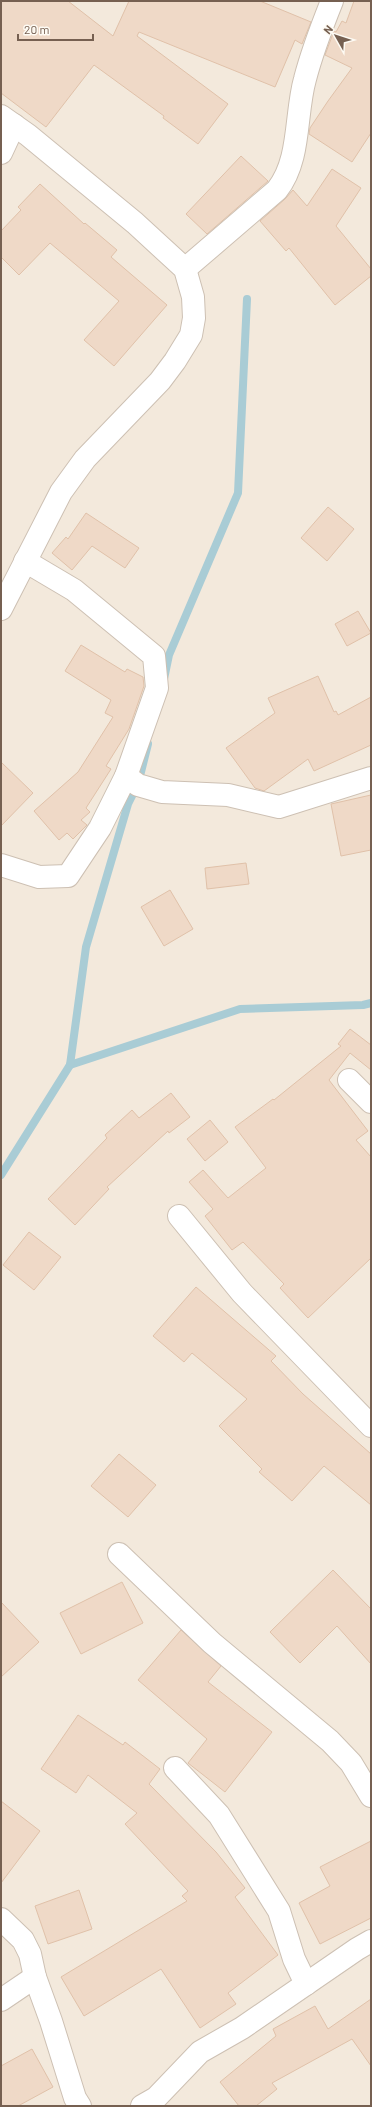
<svg xmlns="http://www.w3.org/2000/svg" width="372" height="2107" viewBox="0 0 372 2107" font-family="Barlow,sans-serif">
  <style>
    .residential { fill: #f3e9dc }
    .lines { fill: none; stroke-linecap: round; stroke-linejoin: round }
    .stream { stroke: #a9ccd5; stroke-width: 8 }
    .building { fill: #efd9c7; stroke: #e0c1a9 }
    .minor-casing { stroke: #cdc0b3; stroke-width: 24 }
    .minor { stroke: #fff; stroke-width: 22 }
  </style>
  <rect width="100%" height="100%" fill="#fbf7ed"/>
  <!-- residential -->
  <rect class="residential" x="1" y="1" width="370" height="2105"/>
  <g class="lines">
    <!-- stream -->
    <g class="stream">
      <path d="M 164,679 L 169,655 L 238,493 L 247,299"/>
      <path d="M 70,1065 L 240,1009 L 363,1005 L 371,1003"/>
      <path d="M 1,1175 L 70,1065 L 86,947 L 128,804 L 138,784 L 148,744"/>
    </g>
  </g>
  <!-- building -->
  <g class="building">
    <path d="M 1,1 L 68,1 L 113,36 L 129,1 L 260,1 L 311,22 L 302,44 L 295,40 L 275,87 L 139,32 L 137,36 L 228,104 L 198,144 L 163,118 L 164,116 L 94,65 L 46,127 L 1,93 Z"/>
    <path d="M 354,1 L 371,1 L 371,133 L 352,162 L 309,134 L 310,128 L 328,101 L 352,68 L 325,55 L 334,31 L 336,32 L 342,21 L 346,23 Z"/>
    <path d="M 241,156 L 268,181 L 207,234 L 186,214 Z"/>
    <path d="M 332,169 L 361,188 L 336,226 L 371,269 L 371,276 L 335,305 L 289,248 L 286,251 L 260,221 L 285,199 L 293,190 L 307,206 Z"/>
    <path d="M 40,184 L 84,224 L 85,223 L 117,250 L 111,257 L 167,305 L 114,366 L 84,340 L 119,301 L 50,243 L 19,275 L 1,257 L 1,231 L 21,210 L 18,207 Z"/>
    <path d="M 328,507 L 354,529 L 327,561 L 301,538 Z"/>
    <path d="M 86,513 L 139,548 L 125,568 L 92,546 L 72,570 L 52,553 L 66,537 L 68,539 Z"/>
    <path d="M 358,611 L 371,633 L 347,646 L 335,624 Z"/>
    <path d="M 81,645 L 125,672 L 127,669 L 143,677 L 144,686 L 129,729 L 106,766 L 111,769 L 86,808 L 90,812 L 81,820 L 87,825 L 73,839 L 67,833 L 59,840 L 34,811 L 78,772 L 113,717 L 105,713 L 111,700 L 65,671 Z"/>
    <path d="M 318,676 L 334,712 L 336,711 L 338,715 L 371,697 L 371,745 L 314,771 L 308,759 L 264,791 L 255,788 L 226,748 L 275,713 L 268,698 Z"/>
    <path d="M 1,762 L 33,793 L 1,826 Z"/>
    <path d="M 371,795 L 371,850 L 341,856 L 331,804 Z"/>
    <path d="M 246,863 L 249,884 L 207,889 L 205,868 Z"/>
    <path d="M 170,890 L 193,929 L 164,946 L 141,907 Z"/>
    <path d="M 350,1029 L 371,1045 L 371,1070 L 350,1053 L 329,1080 L 368,1131 L 356,1140 L 371,1157 L 371,1258 L 308,1318 L 280,1288 L 284,1284 L 243,1242 L 232,1250 L 205,1216 L 213,1209 L 189,1182 L 203,1170 L 228,1198 L 266,1168 L 235,1127 L 273,1099 L 274,1100 L 341,1046 L 338,1044 Z"/>
    <path d="M 171,1093 L 190,1117 L 169,1133 L 168,1131 L 107,1187 L 109,1189 L 75,1225 L 48,1199 L 107,1138 L 105,1135 L 132,1110 L 139,1118 Z"/>
    <path d="M 210,1120 L 228,1142 L 205,1161 L 187,1139 Z"/>
    <path d="M 29,1232 L 61,1257 L 34,1290 L 3,1265 Z"/>
    <path d="M 196,1287 L 276,1356 L 271,1361 L 303,1394 L 371,1454 L 371,1505 L 324,1466 L 292,1501 L 259,1472 L 262,1469 L 219,1426 L 247,1399 L 192,1353 L 184,1362 L 153,1336 Z"/>
    <path d="M 119,1454 L 156,1485 L 128,1517 L 91,1486 Z"/>
    <path d="M 333,1570 L 371,1609 L 371,1664 L 337,1626 L 300,1663 L 270,1632 Z"/>
    <path d="M 122,1582 L 143,1623 L 81,1654 L 60,1613 Z"/>
    <path d="M 1,1602 L 39,1642 L 1,1677 Z"/>
    <path d="M 181,1630 L 221,1666 L 208,1682 L 272,1732 L 225,1792 L 188,1763 L 207,1739 L 138,1680 Z"/>
    <path d="M 78,1715 L 123,1745 L 125,1742 L 160,1769 L 149,1784 L 216,1852 L 245,1888 L 235,1897 L 278,1955 L 228,1993 L 236,2004 L 200,2028 L 161,1969 L 84,2016 L 61,1977 L 187,1901 L 182,1896 L 188,1891 L 125,1824 L 137,1813 L 88,1775 L 76,1793 L 41,1769 Z"/>
    <path d="M 1,1801 L 40,1831 L 1,1883 Z"/>
    <path d="M 371,1841 L 371,1918 L 320,1944 L 299,1903 L 330,1886 L 320,1867 Z"/>
    <path d="M 79,1890 L 92,1929 L 48,1944 L 35,1906 Z"/>
    <path d="M 371,1999 L 371,2066 L 352,2039 L 272,2083 L 277,2089 L 256,2106 L 239,2106 L 220,2082 L 276,2036 L 273,2029 L 315,2006 L 328,2029 Z"/>
    <path d="M 32,2049 L 53,2087 L 18,2106 L 1,2106 L 1,2066 Z"/>
  </g>
  <g class="lines">
    <defs>
      <g id="minor">
        <path d="M 1,116 L 28,135 L 135,223 L 185,269 L 193,297 L 194,318 L 191,335 L 175,361 L 160,381 L 85,459 L 61,492 L 1,609"/>
        <path d="M 1,153 L 14,125"/>
        <path d="M 185,269 L 277,190 C 301,160 295,114 305,79 C 312,52 322,26 332,1"/>
        <path d="M 126,776 L 138,785 L 162,792 L 228,795 L 279,807 L 371,778"/>
        <path d="M 1,865 L 39,877 L 68,876 L 100,828 L 126,776 L 157,688 L 154,656 L 74,590 L 25,561"/>
        <path d="M 349,1080 L 371,1102"/>
        <path d="M 179,1216 L 242,1293 L 371,1426"/>
        <path d="M 119,1554 L 212,1643 L 330,1741 L 351,1763 L 371,1796"/>
        <path d="M 175,1768 L 219,1815 L 279,1911 L 294,1959 L 306,1984"/>
        <path d="M 1,1919 L 23,1940 L 30,1954 L 35,1977 L 51,2021 L 75,2098 L 80,2106"/>
        <path d="M 1,2000 L 35,1977"/>
        <path d="M 142,2106 L 156,2098 L 200,2052 L 242,2028 L 357,1949 L 371,1941"/>
      </g>
    </defs>
    <!-- minor casing -->
    <use href="#minor" class="minor-casing"/>
    <!-- minor -->
    <use href="#minor" class="minor"/>
  </g>
  <!-- border -->
  <rect width="372" height="2107" fill="none" stroke="#766051" stroke-width="4"/>
  <!-- north arrow -->
  <g transform="translate(336 36) rotate(309)" stroke="#fefbf4" stroke-width="3" paint-order="stroke">
  <path d="M0-3L7 15L0 10L-7 15Z" fill="#766051"/>
  <text y="-6" font-size="11" font-weight="bold" text-anchor="middle" fill="#766051">N</text>
  </g>
  <!-- scale -->
  <path d="M18 34v6h75v-6" fill="none" stroke="#766051" stroke-width="2"/>
  <text x="24" y="34" font-size="12" fill="#766051" stroke="#fefbf4" stroke-width="3" paint-order="stroke">20 m</text>
</svg>
